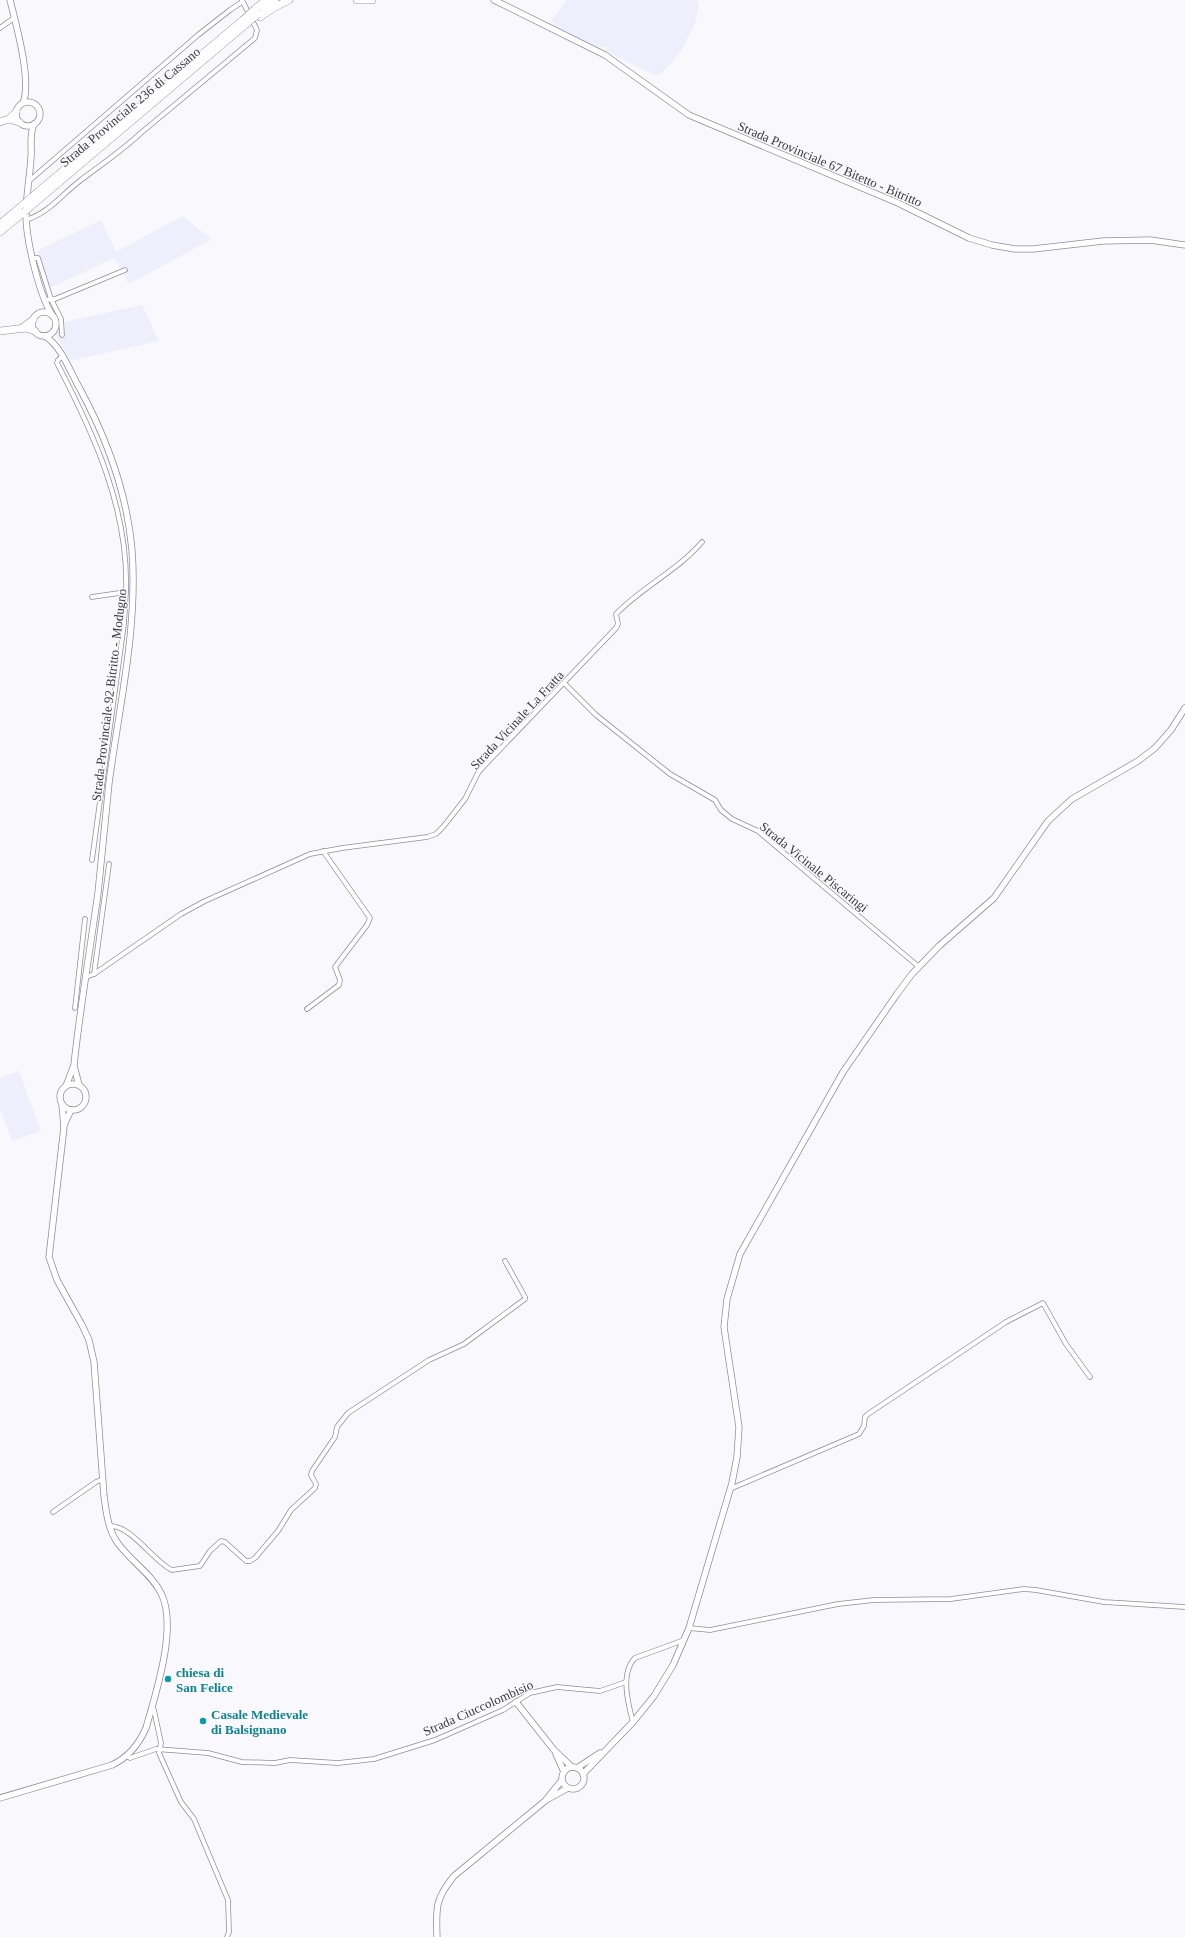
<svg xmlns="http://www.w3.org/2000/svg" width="1185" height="1937" viewBox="0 0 1185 1937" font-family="Georgia,serif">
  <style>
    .built { fill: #efeefd }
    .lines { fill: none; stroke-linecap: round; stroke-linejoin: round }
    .street-casing { stroke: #8f8e98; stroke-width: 5.5 }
    .secondary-casing { stroke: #8f8e98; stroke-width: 7 }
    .highway-casing { stroke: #8f8e98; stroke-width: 8 }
    .street { stroke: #fff; stroke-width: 4 }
    .secondary { stroke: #fff; stroke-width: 5.5 }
    .highway { stroke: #fff; stroke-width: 7 }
    .highway-bridge-casing { stroke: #8f8e98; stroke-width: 8; stroke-linecap: butt }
    .highway-bridge { stroke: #fff; stroke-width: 7 }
    .culture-dot { fill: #0f9aa8; stroke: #f9f9fd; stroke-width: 1.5 }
    .labels { text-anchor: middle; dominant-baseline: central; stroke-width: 3; stroke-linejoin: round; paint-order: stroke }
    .street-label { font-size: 13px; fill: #3b3a3f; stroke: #f9f9fd }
    .culture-label { font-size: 13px; font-weight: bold; fill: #0d838f; stroke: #f9f9fd; text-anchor: start }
  </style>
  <rect width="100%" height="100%" fill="#f9f9fd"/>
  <!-- built -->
  <g class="built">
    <path d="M 567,0 L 698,0 L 699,7 L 695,23 L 683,49 L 664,71 L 656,76 L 606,51 L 606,47 L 602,46 L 599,48 L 554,26 L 554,23 L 551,21 Z"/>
    <path d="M 182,216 L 212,239 L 129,284 L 114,258 L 50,288 L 37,251 L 101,220 L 116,252 Z"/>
    <path d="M 142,305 L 159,341 L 70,361 L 56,335 L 59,323 Z"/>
    <path d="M 19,1071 L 41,1131 L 12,1141 L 0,1109 L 0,1078 Z"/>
  </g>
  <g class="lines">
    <defs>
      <g id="street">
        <path d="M 0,28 L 14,18"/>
        <path d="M 29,181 L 198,35 L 230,10 L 242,2"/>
        <path d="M 26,220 C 49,213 62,194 81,180 C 102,164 123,150 142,132 L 255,38 L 257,30 L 242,0"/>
        <path d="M 33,258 L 38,258 L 51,299 L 61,319 L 62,335"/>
        <path d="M 44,300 L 55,299 L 125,270"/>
        <path d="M 62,357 L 58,360 L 57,363 C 94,434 129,510 126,592 L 92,597"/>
        <path d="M 564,683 L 596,715 L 670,774 L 715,800 L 721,810 L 732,819 L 758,831 L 919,967"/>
        <path d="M 92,860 L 124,624 L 126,592"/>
        <path d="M 94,974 L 109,864"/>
        <path d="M 86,977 L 94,974 L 181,914 L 205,901 L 310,854 L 342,848 L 427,837 L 436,834 L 443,827 L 465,799 L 478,773 L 485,765 L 616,628 L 618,624 L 616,614 L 618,612 C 644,586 678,570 702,542"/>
        <path d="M 75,1008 L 85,919"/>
        <path d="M 307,1009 L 339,985 L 340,980 L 335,967 L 367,925 L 370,918 L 323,851"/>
        <path d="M 730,1489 L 859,1434 L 864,1426 L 865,1417 L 868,1414 L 1006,1322 L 1043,1303 L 1066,1344 L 1090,1377"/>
        <path d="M 53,1512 L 96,1482 L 103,1479"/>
        <path d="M 110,1526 C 131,1525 155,1563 172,1570 L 200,1566 L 210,1551 L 221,1541 L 225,1542 L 246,1561 L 250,1561 L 255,1558 L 278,1531 L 291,1510 L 315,1488 L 316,1484 L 311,1475 L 312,1471 L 335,1437 L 337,1427 L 348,1413 L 429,1360 L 464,1344 L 525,1299 L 525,1297 L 505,1261"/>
        <path d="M 689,1628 L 710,1630 L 838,1604 L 874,1600 L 951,1599 L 1024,1589 L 1036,1590 L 1104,1602 L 1185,1607"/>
        <path d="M 151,1708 L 154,1710 L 161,1743 L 159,1753 L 181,1802 L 194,1819 L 228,1900 L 229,1932 L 227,1937"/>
        <path d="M 633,1722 C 628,1704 620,1673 635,1658 L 684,1640"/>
        <path d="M 127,1756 L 130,1758 L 156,1749 L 208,1753 L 242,1762 L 275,1763 L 290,1760 L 338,1763 L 374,1759 L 435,1740 L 503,1710 L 530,1693 L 557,1687 L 600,1691 L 626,1682"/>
      </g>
      <g id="secondary">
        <path d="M 10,0 C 16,24 32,81 23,103"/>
        <path d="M 494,0 L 605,55 L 689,115 L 898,203 L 969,238 L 992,245 L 1015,249 L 1033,249 L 1103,241 L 1150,240 L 1185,245"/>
        <circle cx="28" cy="114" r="12"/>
        <path d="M 34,124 C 29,135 32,146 31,157 C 30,176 26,196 26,215 C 26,240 39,294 52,315"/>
        <circle cx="44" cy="324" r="12"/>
        <path d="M 45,336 C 62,347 70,372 80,389 C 107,439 127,493 132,550 C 138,628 119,707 109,783 C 105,820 102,856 98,893 C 90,950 80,1008 74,1065 L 66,1086"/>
        <path d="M 74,1066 L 79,1085"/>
        <circle cx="73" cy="1097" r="13"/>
        <path d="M 64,1125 L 71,1110"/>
        <path d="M 516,1702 L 554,1750 L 572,1767"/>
        <path d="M 556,1754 L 564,1772"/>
        <circle cx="573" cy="1778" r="11"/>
        <path d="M 577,1768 L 600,1753"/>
        <path d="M 583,1774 L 633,1722 L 654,1696 L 673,1665 L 689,1628 L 732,1483 L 737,1457 L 739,1427 L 724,1327 L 727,1299 L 740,1254 L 843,1072 L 897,994 L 912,974 L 939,946 L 994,898 L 1048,821 L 1072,799 L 1138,761 L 1155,748 L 1171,730 L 1185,708"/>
        <path d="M 0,1798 L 112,1765 C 129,1757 139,1744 146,1728 C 156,1693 178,1626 161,1593 C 151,1573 130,1561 117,1542 C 108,1529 106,1511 104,1496 L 94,1362 L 89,1340 L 82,1325 L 57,1280 L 49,1257 L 64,1127 L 62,1104"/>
        <path d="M 548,1799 L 568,1788"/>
        <path d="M 437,1937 C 436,1908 435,1899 454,1876 L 545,1801 L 562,1780"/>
      </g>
      <g id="highway">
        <path d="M 357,0 L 372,0"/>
        <path d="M 255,9 L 266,0"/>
        <path d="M 263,10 L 275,0"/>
        <path d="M 260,17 L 275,7 L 289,0"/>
        <path d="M 9,119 L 19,122"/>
        <path d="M 0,122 L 9,119 L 16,112"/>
        <path d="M 40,190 L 243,20"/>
        <path d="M 44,195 L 245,25"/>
        <path d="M 0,224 L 24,204"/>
        <path d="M 0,232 L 24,212"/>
        <path d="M 22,328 L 33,320"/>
        <path d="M 0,331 L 26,328 L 35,331"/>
      </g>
    </defs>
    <!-- street casing -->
    <use href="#street" class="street-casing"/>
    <!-- secondary casing -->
    <use href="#secondary" class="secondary-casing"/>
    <!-- highway casing -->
    <use href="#highway" class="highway-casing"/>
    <!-- street -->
    <use href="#street" class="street"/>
    <!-- secondary -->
    <use href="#secondary" class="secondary"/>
    <!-- highway -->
    <use href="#highway" class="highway"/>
    <defs>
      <g id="highway-bridge">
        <path d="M 243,20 L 255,9"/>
        <path d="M 245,25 L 258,14"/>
        <path d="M 24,204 L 40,190"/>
        <path d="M 24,212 L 44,195"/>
      </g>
    </defs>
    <!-- highway-bridge casing -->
    <use href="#highway-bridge" class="highway-bridge-casing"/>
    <!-- highway-bridge -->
    <use href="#highway-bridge" class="highway-bridge"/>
  </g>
  <!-- markers -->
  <g class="culture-dot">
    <circle cx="168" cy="1679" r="4"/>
    <circle cx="203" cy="1721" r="4"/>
  </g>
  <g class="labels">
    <!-- street labels -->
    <g class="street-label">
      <text transform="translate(130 107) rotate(-40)">Strada Provinciale 236 di Cassano</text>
      <text transform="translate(830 164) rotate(23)">Strada Provinciale 67 Bitetto - Bitritto</text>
      <text transform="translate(109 695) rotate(-83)">Strada Provinciale 92 Bitritto - Modugno</text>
      <text transform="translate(517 720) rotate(-47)">Strada Vicinale La Fratta</text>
      <text transform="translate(814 867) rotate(39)">Strada Vicinale Piscaringi</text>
      <text transform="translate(478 1708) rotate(-24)">Strada Ciuccolombisio</text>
    </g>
    <!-- culture labels -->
    <g class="culture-label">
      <text x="176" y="1672">chiesa di<tspan x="176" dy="15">San Felice</tspan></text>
      <text x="211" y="1714">Casale Medievale<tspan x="211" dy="15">di Balsignano</tspan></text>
    </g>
  </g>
</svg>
